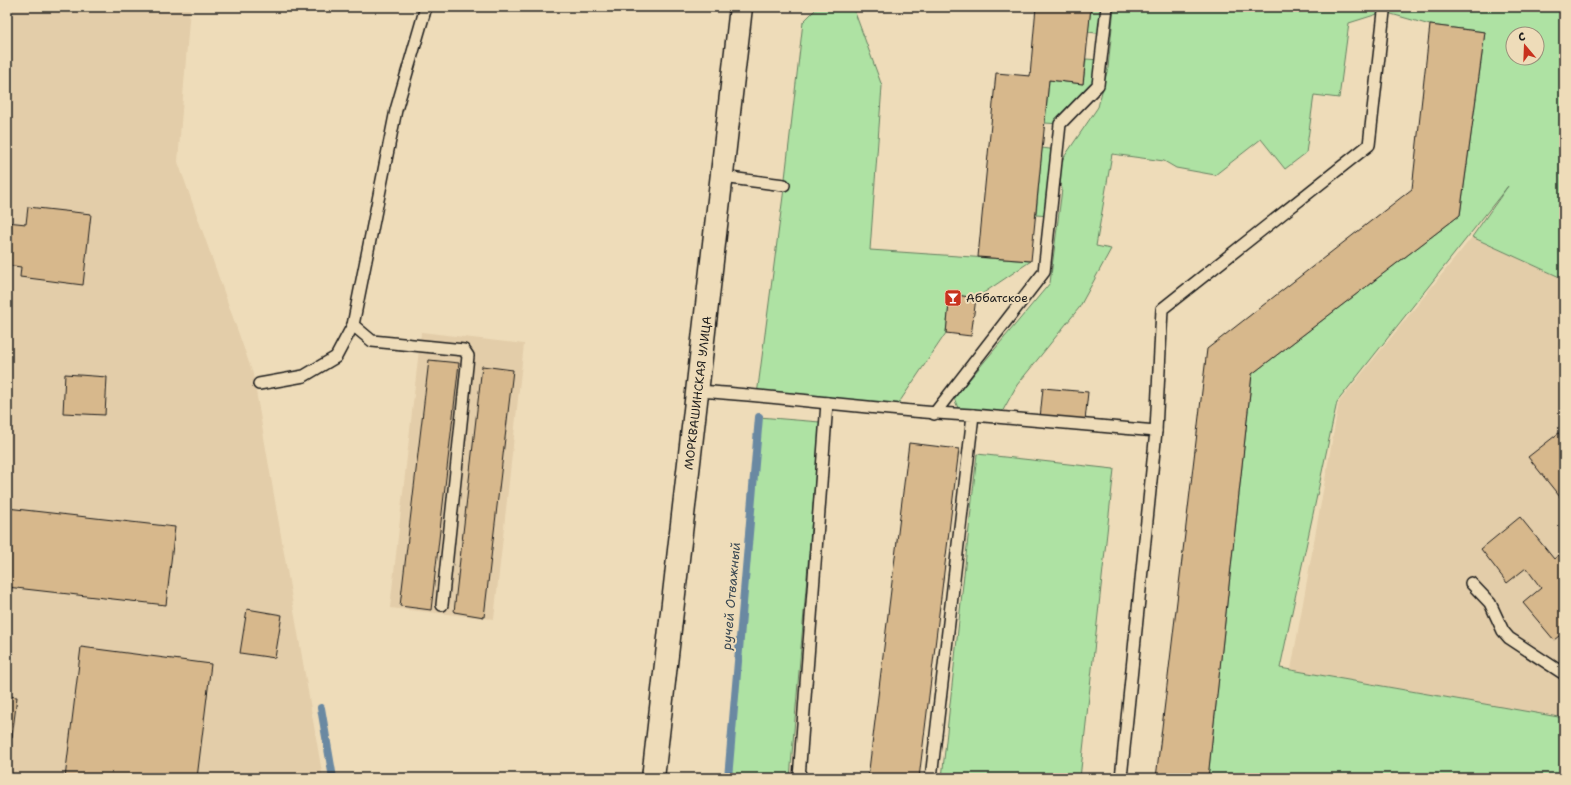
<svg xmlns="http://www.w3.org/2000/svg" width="1571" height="785" viewBox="0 0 1571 785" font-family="'Shantell Sans',sans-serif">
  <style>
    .built { fill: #e3cda9 }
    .green { fill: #aee2a3; stroke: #657f60; fill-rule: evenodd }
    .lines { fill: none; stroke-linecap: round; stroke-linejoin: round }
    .stream { stroke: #6a89a2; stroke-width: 8 }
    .building { fill: #d7b88c; stroke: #1c1c1c }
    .service-casing { stroke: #1c1c1c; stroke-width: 14 }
    .minor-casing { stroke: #1c1c1c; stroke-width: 25 }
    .service { stroke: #eedcb9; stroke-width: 11 }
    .minor { stroke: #eedcb9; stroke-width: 22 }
    .labels { text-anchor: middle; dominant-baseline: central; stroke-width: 4; stroke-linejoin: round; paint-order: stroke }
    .poi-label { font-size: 12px; fill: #1c1c1c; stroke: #eedcb9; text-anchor: start }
    .street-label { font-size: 12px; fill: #1c1c1c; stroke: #eedcb9 }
    .water-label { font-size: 13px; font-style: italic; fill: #3c4a54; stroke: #eedcb9 }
  </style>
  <rect width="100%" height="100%" fill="#eedcb9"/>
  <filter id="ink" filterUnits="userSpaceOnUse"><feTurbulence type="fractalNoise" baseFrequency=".025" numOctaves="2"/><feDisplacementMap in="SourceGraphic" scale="8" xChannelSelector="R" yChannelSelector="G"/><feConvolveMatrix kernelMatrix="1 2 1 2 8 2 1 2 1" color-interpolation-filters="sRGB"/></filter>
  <g filter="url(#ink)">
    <!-- built -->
    <g class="built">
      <path d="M 7,7 L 190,7 L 178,162 L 253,374 L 323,778 L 7,778 Z"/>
      <path d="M 1472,237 L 1564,279 L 1564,718 L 1291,670 L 1339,402 Z"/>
      <path d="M 421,332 L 524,344 L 494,619 L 390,608 Z"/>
    </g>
    <!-- green -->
    <g class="green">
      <path d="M 818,7 L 853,7 L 882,86 L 870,250 L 1031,261 L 976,298 L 950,295 L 946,333 L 894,410 L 757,395 L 783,196 L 803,22 Z"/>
      <path d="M 1091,7 L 1107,7 L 1104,34 L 1088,32 Z"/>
      <path d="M 1114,7 L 1564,7 L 1564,279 L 1472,237 L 1508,186 L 1337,402 L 1280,668 L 1564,718 L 1564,778 L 1208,778 L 1252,374 L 1460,215 L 1485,32 L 1430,25 L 1384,12 L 1349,23 L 1339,98 L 1314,95 L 1306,153 L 1285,169 L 1261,139 L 1215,175 L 1176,168 L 1164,161 L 1112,154 L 1096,246 L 1111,249 L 1079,308 L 1017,385 L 1001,414 L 960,413 L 954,398 L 1050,283 L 1062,189 L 1059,176 L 1060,163 L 1098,107 L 1108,68 ZM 1513,34 L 1537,34 L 1537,58 L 1513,58 Z"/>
      <path d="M 1086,59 L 1100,60 L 1098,85 L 1060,124 L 1045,123 L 1049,80 L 1083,84 Z"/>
      <path d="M 1042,148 L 1057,150 L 1050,216 L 1036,215 Z"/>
      <path d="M 759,417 L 820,422 L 790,778 L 728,778 Z"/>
      <path d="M 977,454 L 1114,469 L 1080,778 L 942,778 Z"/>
    </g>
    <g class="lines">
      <!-- stream -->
      <g class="stream">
        <path d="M 321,708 L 333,778"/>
        <path d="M 728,778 L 759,417"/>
      </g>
    </g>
    <!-- building -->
    <g class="building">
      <path d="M 1036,7 L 1091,7 L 1083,84 L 1049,80 L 1031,261 L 978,257 L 996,73 L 1030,76 Z"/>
      <path d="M 1430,25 L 1485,32 L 1460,215 L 1252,374 L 1208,778 L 1156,778 L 1207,349 L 1412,189 Z"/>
      <path d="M 28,207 L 91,214 L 83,285 L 20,277 L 21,267 L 7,265 L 7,222 L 26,224 Z"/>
      <path d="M 950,294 L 976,298 L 971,336 L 946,333 Z"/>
      <path d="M 429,360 L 459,363 L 431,610 L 400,606 Z"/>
      <path d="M 482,366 L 513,370 L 484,617 L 454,612 Z"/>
      <path d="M 65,374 L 107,377 L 105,415 L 63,413 Z"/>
      <path d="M 1043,388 L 1088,392 L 1085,421 L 1040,418 Z"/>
      <path d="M 1564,429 L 1564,494 L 1560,497 L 1528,457 Z"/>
      <path d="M 909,443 L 959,449 L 919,778 L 868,778 Z"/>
      <path d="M 7,508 L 175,527 L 166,605 L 7,587 Z"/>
      <path d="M 1520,517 L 1554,559 L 1564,551 L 1564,632 L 1554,640 L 1523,603 L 1541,588 L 1526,568 L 1507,583 L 1481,549 Z"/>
      <path d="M 247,609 L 282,615 L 275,658 L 240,653 Z"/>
      <path d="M 81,647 L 211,664 L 197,778 L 65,778 Z"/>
      <path d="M 7,696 L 17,697 L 12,738 L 7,737 Z"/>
    </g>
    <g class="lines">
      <defs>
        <g id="service">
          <path d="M 426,7 L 396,110 L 353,325 L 372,341 L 464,350 L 468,356 L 442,605"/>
          <path d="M 722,177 L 784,185"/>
          <path d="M 259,384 L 304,376 L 336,357 L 353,325"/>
          <path d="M 698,391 C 790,397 881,411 973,415 L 931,778"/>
          <path d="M 934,414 L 1044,272 L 1060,124 L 1098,85 L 1107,7"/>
          <path d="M 973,415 L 1156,431 L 1121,778"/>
          <path d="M 1156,431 L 1162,309 L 1369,145 L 1384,12"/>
          <path d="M 1471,583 L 1490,603 L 1503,631 L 1509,638 L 1564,674"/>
          <path d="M 799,778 L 827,403"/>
        </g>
        <path id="minor" d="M 653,778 L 741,7"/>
      </defs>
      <!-- service casing -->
      <use href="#service" class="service-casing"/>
      <!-- minor casing -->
      <use href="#minor" class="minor-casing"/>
      <!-- service -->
      <use href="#service" class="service"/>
      <!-- minor -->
      <use href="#minor" class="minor"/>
    </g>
  </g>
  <!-- icons -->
  <defs>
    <symbol id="bar-square" viewBox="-11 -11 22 22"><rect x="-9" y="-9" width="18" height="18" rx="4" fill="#c8321e" stroke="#eedcb9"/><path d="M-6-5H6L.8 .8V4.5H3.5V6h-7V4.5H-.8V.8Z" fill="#fff"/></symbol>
  </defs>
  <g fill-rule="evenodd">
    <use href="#bar-square" x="943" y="288" width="20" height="20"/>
  </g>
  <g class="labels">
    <!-- poi labels -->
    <g class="poi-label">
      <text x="966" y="298">Аббатское</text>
    </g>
    <!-- street labels -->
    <g class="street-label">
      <text transform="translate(698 393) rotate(-83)">МОРКВАШИНСКАЯ УЛИЦА</text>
    </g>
    <!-- water labels -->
    <g class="water-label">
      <text transform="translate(731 596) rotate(-85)">ручей Отважный</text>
    </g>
  </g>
  <!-- margin -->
  <rect width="1571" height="785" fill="none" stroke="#eedcb9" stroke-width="24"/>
  <rect x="12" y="12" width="1547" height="761" fill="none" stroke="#1c1c1c" stroke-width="1.5" filter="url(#ink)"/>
  <!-- north arrow -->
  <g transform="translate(1525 46) rotate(341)"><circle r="19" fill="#eedcb9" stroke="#9a8f7a"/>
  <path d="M0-3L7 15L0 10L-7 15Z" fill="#c8321e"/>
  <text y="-6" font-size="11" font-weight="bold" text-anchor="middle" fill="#1c1c1c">С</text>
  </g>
</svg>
